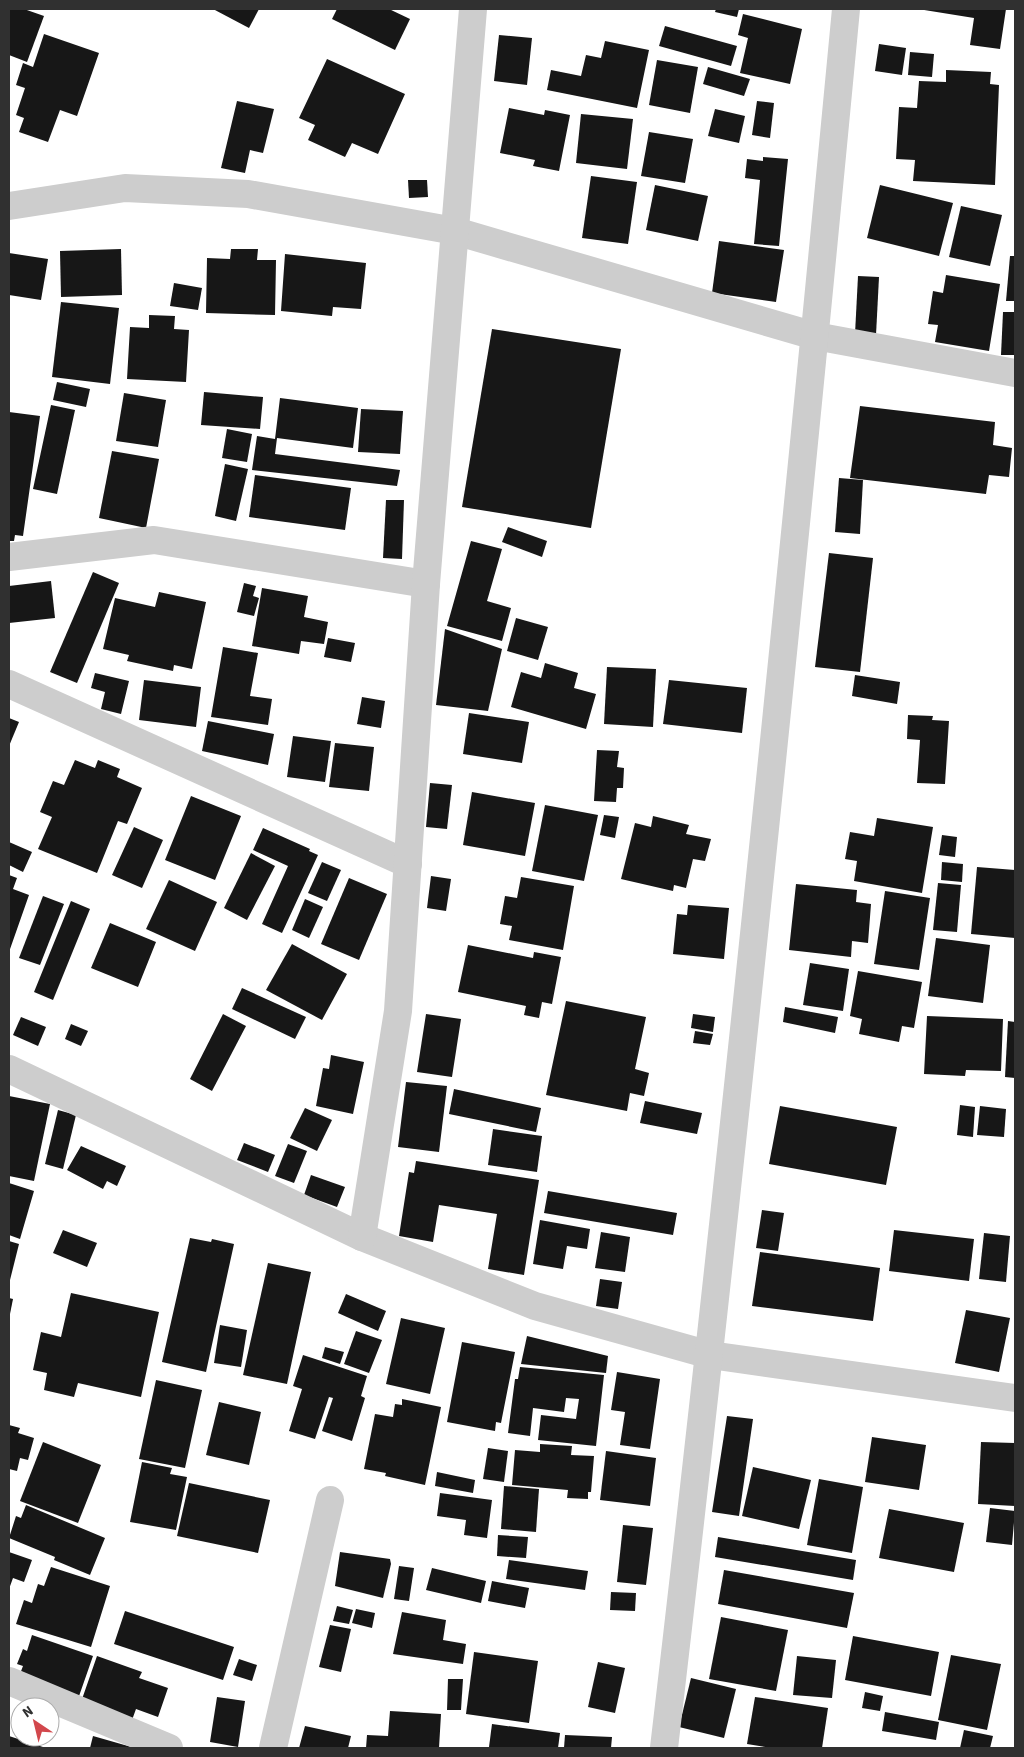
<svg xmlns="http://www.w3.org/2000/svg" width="1024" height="1757" viewBox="0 0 1024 1757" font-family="'Source Sans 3',sans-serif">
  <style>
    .building { fill: #171717 }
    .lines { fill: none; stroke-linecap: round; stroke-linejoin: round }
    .minor { stroke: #cdcdcd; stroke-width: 28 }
  </style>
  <rect width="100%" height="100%" fill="#fff"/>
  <!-- building -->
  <g class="building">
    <path d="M 9,9 L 24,9 L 44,16 L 27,62 L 9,55 Z"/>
    <path d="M 213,9 L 259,9 L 249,28 Z"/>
    <path d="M 337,9 L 389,9 L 410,19 L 395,50 L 332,19 Z"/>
    <path d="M 716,9 L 739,9 L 737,17 L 715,12 Z"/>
    <path d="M 918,9 L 1006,9 L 1000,49 L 970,45 L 974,18 Z"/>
    <path d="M 743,14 L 802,29 L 790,84 L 740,73 L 748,38 L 738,35 Z"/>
    <path d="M 665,26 L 737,46 L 731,66 L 659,46 Z"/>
    <path d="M 44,34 L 99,53 L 77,116 L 60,110 L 48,142 L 19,132 L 24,118 L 16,115 L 25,88 L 16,85 L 23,63 L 33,67 Z"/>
    <path d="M 499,35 L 532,38 L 527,85 L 494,81 Z"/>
    <path d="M 605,41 L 649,50 L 637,108 L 547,90 L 551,70 L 581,76 L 586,55 L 601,58 Z"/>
    <path d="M 879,44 L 906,48 L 902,75 L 875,71 Z"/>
    <path d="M 910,52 L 934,54 L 932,77 L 908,75 Z"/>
    <path d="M 327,59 L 405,94 L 378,154 L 352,143 L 345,157 L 308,140 L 315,125 L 299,118 Z"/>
    <path d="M 657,60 L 698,67 L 690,113 L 649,105 Z"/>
    <path d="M 708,67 L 750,79 L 744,96 L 703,84 Z"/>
    <path d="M 946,70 L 991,72 L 990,84 L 999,85 L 995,185 L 913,181 L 915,160 L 896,159 L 899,107 L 917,108 L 919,81 L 946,82 Z"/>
    <path d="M 237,101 L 274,109 L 263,153 L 250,150 L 245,173 L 221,168 Z"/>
    <path d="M 757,101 L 774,103 L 770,138 L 752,135 Z"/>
    <path d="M 509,108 L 544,115 L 545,110 L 570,115 L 559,171 L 533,166 L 535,160 L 500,153 Z"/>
    <path d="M 715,109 L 745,116 L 739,143 L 708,136 Z"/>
    <path d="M 581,114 L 633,119 L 627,169 L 576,163 Z"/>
    <path d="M 649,132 L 693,139 L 685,183 L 641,176 Z"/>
    <path d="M 763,157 L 788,159 L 779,246 L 754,244 L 760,180 L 745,178 L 747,159 L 763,161 Z"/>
    <path d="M 591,176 L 637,182 L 628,244 L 582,238 Z"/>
    <path d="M 408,180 L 427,180 L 428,197 L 409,198 Z"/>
    <path d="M 655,185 L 708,196 L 698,241 L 646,230 Z"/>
    <path d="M 880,185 L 953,203 L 939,256 L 867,238 Z"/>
    <path d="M 961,206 L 1002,215 L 990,266 L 949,257 Z"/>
    <path d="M 719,241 L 784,250 L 776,302 L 712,293 Z"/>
    <path d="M 121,249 L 122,295 L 61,297 L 60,251 Z"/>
    <path d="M 231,249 L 258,249 L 257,260 L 276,260 L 275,315 L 206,313 L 207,258 L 230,259 Z"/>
    <path d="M 9,253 L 48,259 L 41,300 L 9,295 Z"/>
    <path d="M 285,254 L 366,263 L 361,309 L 333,307 L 332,316 L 281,311 Z"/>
    <path d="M 1010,256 L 1015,256 L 1015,301 L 1006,301 Z"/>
    <path d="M 946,275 L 1000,284 L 989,351 L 935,342 L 938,325 L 928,324 L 933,291 L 943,293 Z"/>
    <path d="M 858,276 L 879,277 L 876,335 L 855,334 Z"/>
    <path d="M 174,283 L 202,288 L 198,310 L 170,306 Z"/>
    <path d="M 61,302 L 119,308 L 110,384 L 52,377 Z"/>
    <path d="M 1003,312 L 1015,312 L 1015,355 L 1001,355 Z"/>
    <path d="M 149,315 L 175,316 L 174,329 L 189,330 L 186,382 L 127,379 L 130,327 L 149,328 Z"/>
    <path d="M 492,329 L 621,349 L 591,528 L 462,507 Z"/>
    <path d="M 57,382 L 90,389 L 86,407 L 53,400 Z"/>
    <path d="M 204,392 L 263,397 L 260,429 L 201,425 Z"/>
    <path d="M 124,393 L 166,400 L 158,447 L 116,441 Z"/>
    <path d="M 280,398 L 358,408 L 353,448 L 277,438 L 275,454 L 400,470 L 397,486 L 252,470 L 257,436 L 275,439 Z"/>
    <path d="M 51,405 L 75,410 L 57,494 L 33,489 Z"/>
    <path d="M 860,406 L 995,422 L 993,445 L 1012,448 L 1009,477 L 989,475 L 986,494 L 850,478 Z"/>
    <path d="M 361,409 L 403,411 L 400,454 L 358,452 Z"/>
    <path d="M 9,412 L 40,416 L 23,536 L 15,535 L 14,541 L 9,541 Z"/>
    <path d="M 227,429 L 252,434 L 247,462 L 222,458 Z"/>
    <path d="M 112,451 L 159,459 L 146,528 L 99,518 Z"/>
    <path d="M 225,464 L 248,469 L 236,521 L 215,516 Z"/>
    <path d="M 255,475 L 351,488 L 345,530 L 249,517 Z"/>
    <path d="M 839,478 L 863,480 L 860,534 L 835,532 Z"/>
    <path d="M 386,500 L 404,500 L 402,559 L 383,558 Z"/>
    <path d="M 508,527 L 547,541 L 542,557 L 502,542 Z"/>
    <path d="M 471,541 L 502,549 L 487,601 L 511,608 L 502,641 L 447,626 Z"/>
    <path d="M 829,553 L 873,558 L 860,672 L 815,667 Z"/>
    <path d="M 93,572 L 119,583 L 77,683 L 50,672 Z"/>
    <path d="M 51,581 L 55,618 L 9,623 L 9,586 Z"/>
    <path d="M 244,583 L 256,586 L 253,596 L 259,598 L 254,616 L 237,612 Z"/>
    <path d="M 262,588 L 308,596 L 304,617 L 328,622 L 324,644 L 301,641 L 299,654 L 252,646 Z"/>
    <path d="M 159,592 L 206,602 L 192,669 L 174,665 L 173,671 L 127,661 L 129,655 L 103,649 L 115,598 L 155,607 Z"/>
    <path d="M 516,618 L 548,627 L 538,660 L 507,651 Z"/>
    <path d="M 445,629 L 502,649 L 488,711 L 436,705 Z"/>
    <path d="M 328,638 L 355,643 L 351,662 L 324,657 Z"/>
    <path d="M 223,647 L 258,653 L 250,696 L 272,699 L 268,725 L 211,717 Z"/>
    <path d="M 545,663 L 578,673 L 574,688 L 596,694 L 586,729 L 511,707 L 521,672 L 541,678 Z"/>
    <path d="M 607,667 L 656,669 L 653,727 L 604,724 Z"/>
    <path d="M 95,673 L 129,681 L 121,714 L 101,709 L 105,692 L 91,688 Z"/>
    <path d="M 855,675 L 900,682 L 897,704 L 852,696 Z"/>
    <path d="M 144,680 L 201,687 L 196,727 L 139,720 Z"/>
    <path d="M 669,680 L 747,688 L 742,733 L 663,724 Z"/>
    <path d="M 362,697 L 385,701 L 381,728 L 357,724 Z"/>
    <path d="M 469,713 L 529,722 L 522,763 L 463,754 Z"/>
    <path d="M 908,715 L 933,716 L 932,720 L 949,721 L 945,784 L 917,783 L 920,740 L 907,739 Z"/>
    <path d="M 9,718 L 19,722 L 9,746 Z"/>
    <path d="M 208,721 L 274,734 L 268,765 L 202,751 Z"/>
    <path d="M 293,736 L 331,741 L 325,782 L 287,777 Z"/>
    <path d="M 335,743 L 374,747 L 369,791 L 329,787 Z"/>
    <path d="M 597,750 L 619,751 L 617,767 L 624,768 L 623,788 L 617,788 L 616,802 L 594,801 Z"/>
    <path d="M 75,760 L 95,768 L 98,760 L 120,769 L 117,777 L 142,788 L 127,824 L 118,821 L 97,873 L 38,849 L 52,817 L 40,812 L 53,781 L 64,785 Z"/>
    <path d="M 430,783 L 452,785 L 447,829 L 426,827 Z"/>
    <path d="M 472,792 L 535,803 L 525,856 L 463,845 Z"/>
    <path d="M 191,796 L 241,816 L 215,880 L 165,860 Z"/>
    <path d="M 545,805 L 598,815 L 584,881 L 532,871 Z"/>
    <path d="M 604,815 L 619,817 L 615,838 L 600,835 Z"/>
    <path d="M 653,816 L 689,825 L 686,834 L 711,839 L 705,861 L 693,859 L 686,888 L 674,885 L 673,891 L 621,879 L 635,823 L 651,827 Z"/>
    <path d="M 877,818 L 933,827 L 922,893 L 854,881 L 857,861 L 845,859 L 850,832 L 874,836 Z"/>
    <path d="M 134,827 L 163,840 L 142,888 L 112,875 Z"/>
    <path d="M 263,828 L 310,849 L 309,851 L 318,855 L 282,933 L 262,924 L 288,866 L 253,850 Z"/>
    <path d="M 942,835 L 957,837 L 955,857 L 939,855 Z"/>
    <path d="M 9,842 L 32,852 L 23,872 L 9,865 Z"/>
    <path d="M 251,853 L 275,866 L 247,920 L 224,908 Z"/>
    <path d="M 322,862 L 341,870 L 327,901 L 308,893 Z"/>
    <path d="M 942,862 L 963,864 L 962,882 L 941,880 Z"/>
    <path d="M 977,867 L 1015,870 L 1015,938 L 971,934 Z"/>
    <path d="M 9,875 L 17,878 L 13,889 L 29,895 L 9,952 Z"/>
    <path d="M 431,876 L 451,879 L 446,911 L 427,908 Z"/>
    <path d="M 521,877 L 574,886 L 563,950 L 509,940 L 512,926 L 500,924 L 505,896 L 517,898 Z"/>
    <path d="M 349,878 L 387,894 L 359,960 L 321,944 Z"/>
    <path d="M 169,880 L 217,902 L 195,951 L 146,929 Z"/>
    <path d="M 938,883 L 961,885 L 957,932 L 933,930 Z"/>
    <path d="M 796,884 L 857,890 L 856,902 L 871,904 L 868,943 L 852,941 L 851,957 L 789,950 Z"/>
    <path d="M 885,891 L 930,898 L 919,970 L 874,964 Z"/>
    <path d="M 43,896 L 64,904 L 40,965 L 19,958 Z"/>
    <path d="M 305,899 L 323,907 L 309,938 L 292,930 Z"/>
    <path d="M 71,901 L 90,909 L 53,1000 L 34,992 Z"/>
    <path d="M 688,905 L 729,908 L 724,959 L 673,954 L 677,914 L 687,915 Z"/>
    <path d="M 110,923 L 156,942 L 138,987 L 91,968 Z"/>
    <path d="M 936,938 L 990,945 L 983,1003 L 928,996 Z"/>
    <path d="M 292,944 L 347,974 L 322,1020 L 266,990 Z"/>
    <path d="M 468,945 L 533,958 L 534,952 L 561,957 L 552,1004 L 542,1002 L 539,1018 L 524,1015 L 526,1006 L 458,992 Z"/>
    <path d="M 810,963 L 849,969 L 843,1011 L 803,1005 Z"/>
    <path d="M 858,971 L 922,982 L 914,1028 L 902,1026 L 899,1042 L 859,1034 L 862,1019 L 850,1016 Z"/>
    <path d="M 242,988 L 306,1017 L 295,1039 L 232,1009 Z"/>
    <path d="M 566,1001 L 646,1017 L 635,1069 L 649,1073 L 644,1096 L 630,1093 L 627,1111 L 546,1095 Z"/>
    <path d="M 785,1007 L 838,1017 L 835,1033 L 783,1022 Z"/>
    <path d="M 223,1014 L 246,1026 L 212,1091 L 190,1079 Z"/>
    <path d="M 426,1014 L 461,1019 L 452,1077 L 417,1072 Z"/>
    <path d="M 693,1014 L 715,1017 L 713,1032 L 691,1028 Z"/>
    <path d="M 927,1016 L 1003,1019 L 1001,1071 L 966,1070 L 965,1076 L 924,1074 Z"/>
    <path d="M 21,1017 L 46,1027 L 38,1046 L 13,1035 Z"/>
    <path d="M 1008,1021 L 1015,1022 L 1015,1078 L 1005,1077 Z"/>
    <path d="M 71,1024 L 88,1031 L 81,1046 L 65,1039 Z"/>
    <path d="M 695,1031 L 713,1034 L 710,1045 L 693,1043 Z"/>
    <path d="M 331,1055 L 364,1062 L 353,1114 L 316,1106 L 323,1068 L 329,1069 Z"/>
    <path d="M 406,1082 L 447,1086 L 439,1152 L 398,1147 Z"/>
    <path d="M 454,1089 L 541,1108 L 536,1132 L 449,1114 Z"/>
    <path d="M 9,1096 L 50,1104 L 34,1181 L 9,1176 Z"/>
    <path d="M 645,1101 L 702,1113 L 697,1134 L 640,1123 Z"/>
    <path d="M 960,1105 L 975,1107 L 973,1137 L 957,1135 Z"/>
    <path d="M 780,1106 L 897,1127 L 886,1185 L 769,1164 Z"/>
    <path d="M 980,1106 L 1006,1109 L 1004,1137 L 977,1135 Z"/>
    <path d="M 305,1108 L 332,1120 L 317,1151 L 290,1138 Z"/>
    <path d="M 58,1110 L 76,1115 L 63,1169 L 45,1164 Z"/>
    <path d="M 493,1129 L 542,1136 L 537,1172 L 488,1165 Z"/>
    <path d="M 244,1143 L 275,1155 L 268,1172 L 237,1160 Z"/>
    <path d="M 288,1144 L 307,1151 L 294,1183 L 275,1176 Z"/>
    <path d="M 81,1146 L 126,1166 L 117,1186 L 107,1181 L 103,1189 L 67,1170 Z"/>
    <path d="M 416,1161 L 539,1180 L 524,1275 L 488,1269 L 497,1214 L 439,1205 L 433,1242 L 399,1236 L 409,1172 L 414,1173 Z"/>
    <path d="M 311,1175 L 345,1187 L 337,1207 L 304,1195 Z"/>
    <path d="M 9,1183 L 34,1191 L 20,1239 L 9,1235 Z"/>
    <path d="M 548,1191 L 677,1213 L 673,1235 L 544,1213 Z"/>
    <path d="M 762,1210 L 784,1213 L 778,1251 L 756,1248 Z"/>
    <path d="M 540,1220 L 590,1229 L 587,1249 L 567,1246 L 563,1269 L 533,1264 Z"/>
    <path d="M 63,1230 L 97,1243 L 87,1267 L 53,1253 Z"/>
    <path d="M 894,1230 L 974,1239 L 969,1281 L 889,1271 Z"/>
    <path d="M 601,1232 L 630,1237 L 625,1272 L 595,1268 Z"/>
    <path d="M 984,1233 L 1010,1236 L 1006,1282 L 979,1279 Z"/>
    <path d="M 190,1238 L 211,1242 L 212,1239 L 234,1244 L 206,1372 L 162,1362 Z"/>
    <path d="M 9,1241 L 19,1244 L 9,1284 Z"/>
    <path d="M 760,1252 L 880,1268 L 873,1321 L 752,1306 Z"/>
    <path d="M 268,1263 L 311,1272 L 287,1384 L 243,1375 Z"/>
    <path d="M 600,1279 L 622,1282 L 618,1309 L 596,1306 Z"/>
    <path d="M 71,1293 L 159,1312 L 141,1397 L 78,1383 L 74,1397 L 44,1390 L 47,1373 L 33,1370 L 41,1332 L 61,1337 Z"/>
    <path d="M 346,1294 L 386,1311 L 378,1331 L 338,1313 Z"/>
    <path d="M 9,1298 L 13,1299 L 10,1314 L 9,1314 Z"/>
    <path d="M 966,1310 L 1010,1318 L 999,1372 L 955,1363 Z"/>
    <path d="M 401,1318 L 445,1328 L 430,1394 L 386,1384 Z"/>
    <path d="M 220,1325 L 247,1330 L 241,1367 L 214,1363 Z"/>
    <path d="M 356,1331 L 382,1340 L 369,1373 L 344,1364 Z"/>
    <path d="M 527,1336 L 608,1356 L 606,1373 L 521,1364 Z"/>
    <path d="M 462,1342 L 515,1352 L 501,1423 L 496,1422 L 495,1431 L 447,1422 Z"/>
    <path d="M 325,1347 L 344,1352 L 340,1364 L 322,1358 Z"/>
    <path d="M 303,1355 L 367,1376 L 361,1396 L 365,1398 L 352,1441 L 322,1431 L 333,1398 L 329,1397 L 315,1439 L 289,1431 L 302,1389 L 293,1386 Z"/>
    <path d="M 520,1367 L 604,1375 L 596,1446 L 538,1440 L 541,1415 L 576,1419 L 579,1399 L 566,1398 L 564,1412 L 533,1408 L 530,1436 L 508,1433 L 515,1379 L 518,1379 Z"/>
    <path d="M 617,1372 L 660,1379 L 650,1449 L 620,1445 L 625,1412 L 611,1410 Z"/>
    <path d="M 156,1380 L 202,1390 L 185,1468 L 139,1459 Z"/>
    <path d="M 402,1399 L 441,1407 L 425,1485 L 385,1476 L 386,1473 L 364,1469 L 375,1414 L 393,1417 L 395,1404 L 402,1405 Z"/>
    <path d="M 219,1402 L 261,1412 L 249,1465 L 206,1455 Z"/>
    <path d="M 727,1416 L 753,1419 L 739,1516 L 712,1512 Z"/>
    <path d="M 9,1425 L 20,1428 L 18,1433 L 34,1438 L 28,1460 L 20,1458 L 17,1471 L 9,1469 Z"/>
    <path d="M 872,1437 L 926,1445 L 919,1490 L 865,1482 Z"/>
    <path d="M 43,1442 L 101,1465 L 78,1523 L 20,1501 Z"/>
    <path d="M 981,1442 L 1015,1443 L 1015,1506 L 978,1504 Z"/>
    <path d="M 540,1444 L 572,1446 L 571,1455 L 594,1456 L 591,1492 L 588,1492 L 588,1499 L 567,1498 L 568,1490 L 512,1485 L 515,1450 L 540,1452 Z"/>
    <path d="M 488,1448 L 508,1451 L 504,1482 L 483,1479 Z"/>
    <path d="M 606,1451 L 656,1458 L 650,1506 L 600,1500 Z"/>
    <path d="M 142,1462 L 172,1468 L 170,1474 L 187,1477 L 176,1530 L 130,1522 Z"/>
    <path d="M 753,1467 L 811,1480 L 799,1529 L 742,1516 Z"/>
    <path d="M 437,1472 L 475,1480 L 473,1493 L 435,1486 Z"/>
    <path d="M 819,1479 L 863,1487 L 852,1553 L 807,1545 Z"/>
    <path d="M 189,1483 L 270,1500 L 258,1553 L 177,1536 Z"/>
    <path d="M 504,1486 L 539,1489 L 536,1532 L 501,1529 Z"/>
    <path d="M 440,1493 L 492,1500 L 487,1538 L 464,1535 L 466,1520 L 437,1516 Z"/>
    <path d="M 26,1505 L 105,1538 L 90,1575 L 54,1560 L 55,1557 L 9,1538 L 16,1516 L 21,1518 Z"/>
    <path d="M 990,1508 L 1015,1511 L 1012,1545 L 986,1542 Z"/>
    <path d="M 889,1509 L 964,1523 L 954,1572 L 879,1558 Z"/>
    <path d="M 623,1525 L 653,1528 L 646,1585 L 617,1582 Z"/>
    <path d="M 498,1535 L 528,1537 L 526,1558 L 497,1556 Z"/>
    <path d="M 718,1537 L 856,1560 L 853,1580 L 715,1557 Z"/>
    <path d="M 9,1552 L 32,1560 L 24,1582 L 13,1578 L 9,1589 Z"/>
    <path d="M 340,1552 L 390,1559 L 391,1564 L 383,1598 L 335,1586 Z"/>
    <path d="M 509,1560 L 588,1571 L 585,1590 L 506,1579 Z"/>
    <path d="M 399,1566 L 414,1568 L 409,1601 L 394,1599 Z"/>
    <path d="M 51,1567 L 110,1586 L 91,1647 L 16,1624 L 24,1600 L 32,1603 L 38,1584 L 44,1586 Z"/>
    <path d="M 432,1568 L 486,1581 L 481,1603 L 426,1590 Z"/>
    <path d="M 724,1570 L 854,1593 L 847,1628 L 718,1604 Z"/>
    <path d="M 492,1581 L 529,1588 L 525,1608 L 488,1601 Z"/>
    <path d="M 611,1592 L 636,1593 L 635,1611 L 610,1610 Z"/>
    <path d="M 337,1606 L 353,1610 L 349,1624 L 333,1621 Z"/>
    <path d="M 356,1609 L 375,1613 L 372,1628 L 352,1623 Z"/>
    <path d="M 125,1611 L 234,1647 L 223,1680 L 114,1644 Z"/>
    <path d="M 402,1612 L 446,1620 L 443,1640 L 466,1644 L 463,1664 L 393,1654 Z"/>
    <path d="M 721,1617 L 788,1630 L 776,1691 L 709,1679 Z"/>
    <path d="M 330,1625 L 351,1629 L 341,1672 L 319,1667 Z"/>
    <path d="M 32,1635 L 93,1656 L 78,1699 L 18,1679 L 23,1666 L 17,1664 L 23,1649 L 27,1651 Z"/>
    <path d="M 853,1636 L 939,1652 L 931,1696 L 845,1680 Z"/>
    <path d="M 474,1652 L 538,1661 L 529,1723 L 466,1714 Z"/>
    <path d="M 951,1655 L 1001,1664 L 987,1730 L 938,1720 Z"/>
    <path d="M 97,1656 L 142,1672 L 139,1678 L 168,1688 L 158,1717 L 136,1709 L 132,1720 L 81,1702 Z"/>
    <path d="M 797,1656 L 836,1660 L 832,1698 L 793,1695 Z"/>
    <path d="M 239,1659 L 257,1665 L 252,1681 L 233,1675 Z"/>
    <path d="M 598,1662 L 625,1668 L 615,1713 L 588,1707 Z"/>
    <path d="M 691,1678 L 736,1689 L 724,1738 L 679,1727 Z"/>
    <path d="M 448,1679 L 463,1679 L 461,1710 L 447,1710 Z"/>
    <path d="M 865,1692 L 883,1696 L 880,1711 L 862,1708 Z"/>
    <path d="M 217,1697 L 245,1701 L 238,1747 L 210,1742 Z"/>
    <path d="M 755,1697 L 828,1708 L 822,1748 L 772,1748 L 747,1744 Z"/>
    <path d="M 390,1711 L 441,1714 L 439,1748 L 366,1748 L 367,1735 L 388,1736 Z"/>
    <path d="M 885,1712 L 939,1722 L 936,1740 L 882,1731 Z"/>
    <path d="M 492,1724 L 560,1733 L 558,1748 L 489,1747 Z"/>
    <path d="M 305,1726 L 351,1736 L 348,1748 L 299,1748 Z"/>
    <path d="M 964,1730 L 993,1736 L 990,1748 L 960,1748 Z"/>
    <path d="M 565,1735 L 612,1737 L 611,1748 L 564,1748 Z"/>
    <path d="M 9,1736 L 46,1748 L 9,1748 Z"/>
    <path d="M 93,1736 L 135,1748 L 90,1748 Z"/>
  </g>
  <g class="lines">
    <!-- minor -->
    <g class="minor">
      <path d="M 9,206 L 125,188 L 248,194 L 455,231 L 815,336 L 1015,373"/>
      <path d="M 9,557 L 154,540 L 426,584"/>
      <path d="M 9,684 L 408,864"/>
      <path d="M 9,1069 L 362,1237 L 535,1306 L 710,1355 L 1015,1398"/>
      <path d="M 362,1237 L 398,1011 L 426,584 L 473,9"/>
      <path d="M 9,1681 L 169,1748"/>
      <path d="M 273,1748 L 330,1500"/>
      <path d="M 664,1748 C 732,1169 791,589 846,9"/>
    </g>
  </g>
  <!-- border -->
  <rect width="1024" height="1757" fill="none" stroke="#303030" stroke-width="20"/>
  <!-- north arrow -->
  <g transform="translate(35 1722) rotate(325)"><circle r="24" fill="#ffffff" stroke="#acacac"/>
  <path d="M0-4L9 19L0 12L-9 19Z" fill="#d2474c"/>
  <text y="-8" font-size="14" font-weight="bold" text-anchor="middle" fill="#303030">N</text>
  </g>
</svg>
